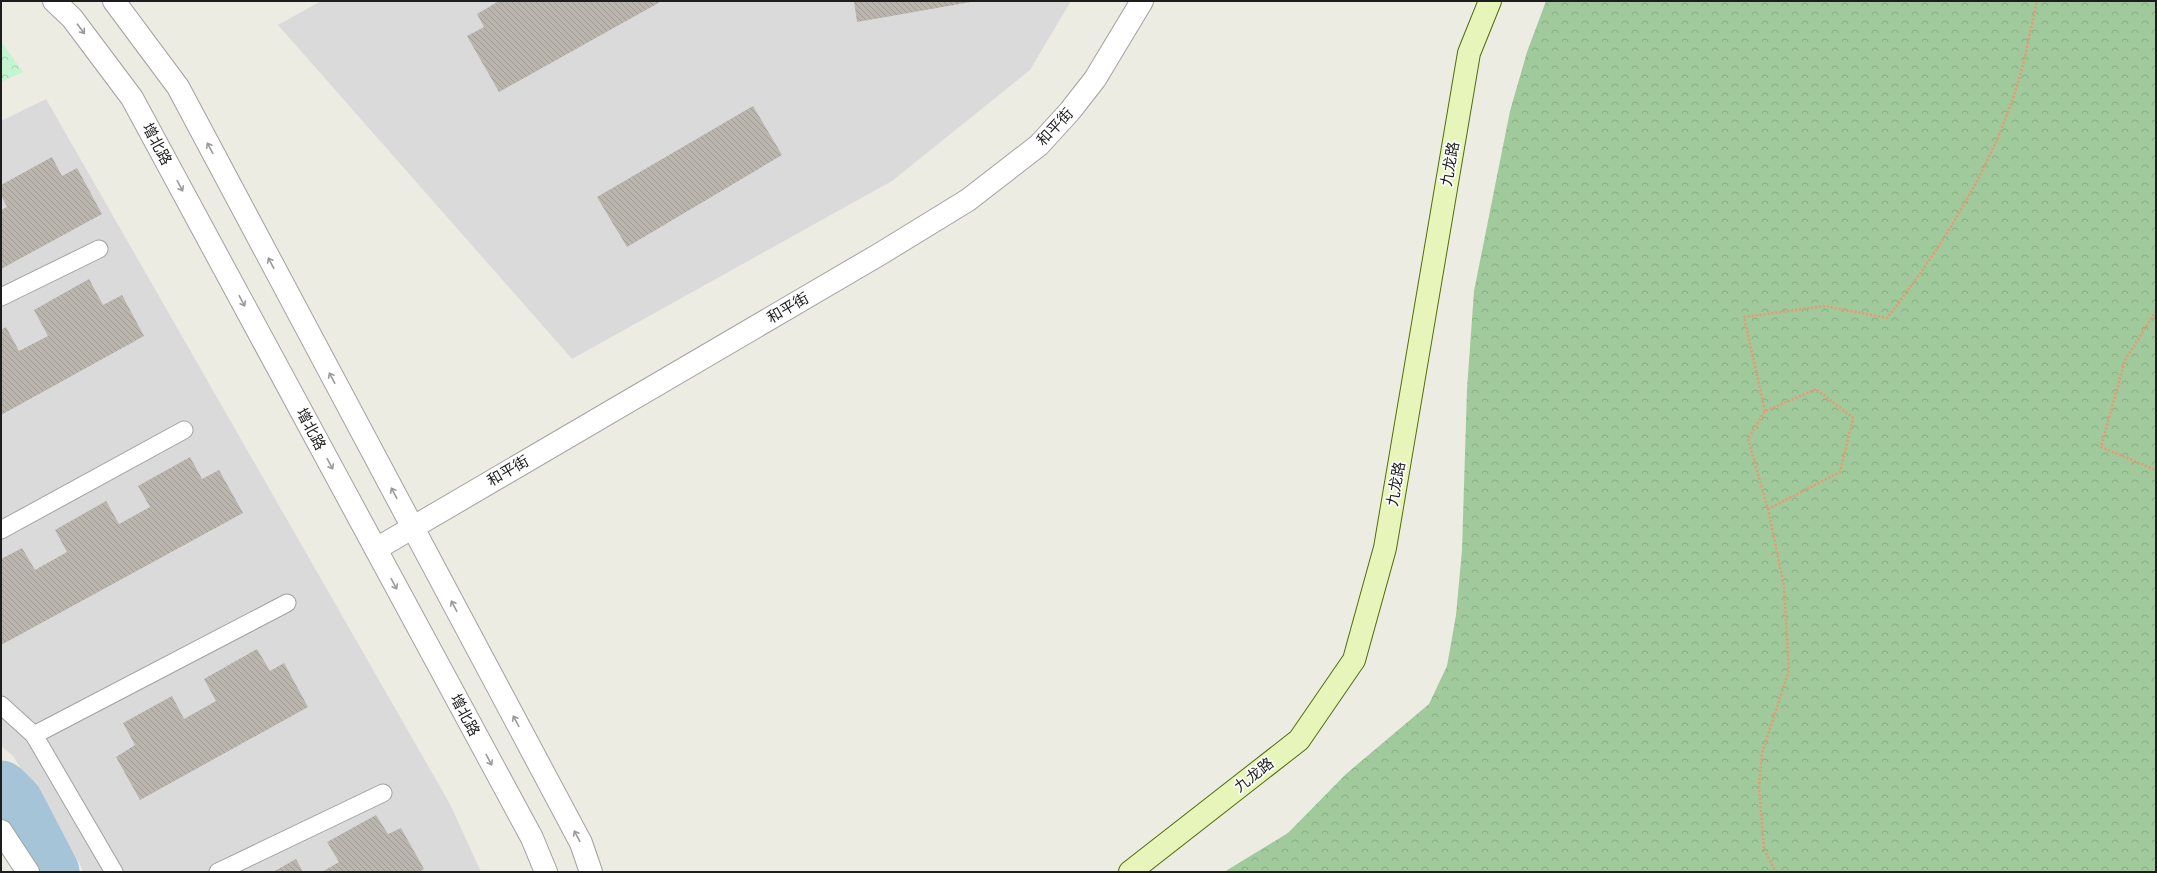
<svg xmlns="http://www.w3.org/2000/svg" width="2157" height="873" viewBox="0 0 2157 873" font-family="Karla,'Noto Sans SC',sans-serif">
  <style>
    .residential { fill: #dbdada }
    .forest { fill: url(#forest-crowns) }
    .park { fill: url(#park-crowns) }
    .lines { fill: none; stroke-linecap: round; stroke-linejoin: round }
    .river { stroke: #a6c4d8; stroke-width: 57 }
    .building { fill: url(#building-back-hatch) }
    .service-casing { stroke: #a1a1a1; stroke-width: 19 }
    .minor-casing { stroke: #a1a1a1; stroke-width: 24 }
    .tertiary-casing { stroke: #a1a1a1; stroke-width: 24 }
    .secondary-casing { stroke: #506c0c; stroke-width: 24 }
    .path { stroke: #f09571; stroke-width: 2.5; stroke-dasharray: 2 2; stroke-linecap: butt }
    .service { stroke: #fff; stroke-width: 17 }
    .minor { stroke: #fff; stroke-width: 22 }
    .tertiary { stroke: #fff; stroke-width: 22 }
    .secondary { stroke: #e7f5ba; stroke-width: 22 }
    .oneway { stroke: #999 }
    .labels { text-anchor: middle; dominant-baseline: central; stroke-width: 3.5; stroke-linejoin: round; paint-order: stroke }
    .street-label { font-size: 15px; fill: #1d1d1d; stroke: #fff }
  </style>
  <defs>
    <pattern id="forest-crowns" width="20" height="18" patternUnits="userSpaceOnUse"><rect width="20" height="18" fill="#a0ca9b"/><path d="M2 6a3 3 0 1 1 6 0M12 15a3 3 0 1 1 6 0" fill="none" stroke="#89ad85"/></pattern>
    <pattern id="park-crowns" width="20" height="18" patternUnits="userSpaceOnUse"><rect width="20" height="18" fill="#c2f5d0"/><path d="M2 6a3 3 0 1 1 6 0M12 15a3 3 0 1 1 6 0" fill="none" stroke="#a6d2b2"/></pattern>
    <pattern id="building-back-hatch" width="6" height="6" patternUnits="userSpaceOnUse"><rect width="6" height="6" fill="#bab5ad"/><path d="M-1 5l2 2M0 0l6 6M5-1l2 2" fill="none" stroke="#9f9b94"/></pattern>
  </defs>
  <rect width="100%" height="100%" fill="#edece3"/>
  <!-- residential -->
  <g class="residential">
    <path d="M 321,1 L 1071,1 L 1030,70 L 892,181 L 572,359 L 278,25 Z"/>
    <path d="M 46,99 L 450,804 L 481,872 L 83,872 L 80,864 L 13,756 L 1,746 L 1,121 Z"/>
  </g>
  <!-- forest -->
  <path class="forest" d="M 1546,1 L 2156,1 L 2156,872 L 1224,872 L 1288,833 L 1346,774 L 1429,704 L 1447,666 L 1456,615 L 1462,550 L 1467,389 L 1474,291 L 1510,111 L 1527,52 Z"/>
  <!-- park -->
  <path class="park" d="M 1,41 L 23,72 L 1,82 Z"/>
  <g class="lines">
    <!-- river -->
    <path class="river" d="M 1,789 L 15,803 L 51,872"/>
  </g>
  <!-- building -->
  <g class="building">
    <path d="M 499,1 L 662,1 L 499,92 L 467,36 L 484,27 L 477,14 Z"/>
    <path d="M 854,1 L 971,1 L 971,2 L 857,22 Z"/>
    <path d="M 753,106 L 782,155 L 627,247 L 597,197 Z"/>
    <path d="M 52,157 L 62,176 L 77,168 L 102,214 L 1,269 L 1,210 L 7,207 L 1,195 L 1,185 Z"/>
    <path d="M 89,279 L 103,305 L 122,295 L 144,336 L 1,415 L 1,330 L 6,327 L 19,351 L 48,336 L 34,310 Z"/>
    <path d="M 190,457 L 202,479 L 219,470 L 243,513 L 1,645 L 1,559 L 22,548 L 35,570 L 67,552 L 55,530 L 106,501 L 119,524 L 150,507 L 138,486 Z"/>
    <path d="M 257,649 L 270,671 L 284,663 L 308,707 L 140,800 L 116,757 L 135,745 L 123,723 L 172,696 L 184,719 L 216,701 L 204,679 Z"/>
    <path d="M 376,815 L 388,834 L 401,828 L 424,869 L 420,872 L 322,872 L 339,862 L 327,842 Z"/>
    <path d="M 296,859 L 303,872 L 273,872 Z"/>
  </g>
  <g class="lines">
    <defs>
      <g id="service">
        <path d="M 1,297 L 99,249"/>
        <path d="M 1,530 L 184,430"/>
        <path d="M 1,705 L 34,735 L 114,872"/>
        <path d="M 34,735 L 287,603"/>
        <path d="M 218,872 L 383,793"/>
      </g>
      <path id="minor" d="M 1,831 L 28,872"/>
      <g id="tertiary">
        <path d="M 54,1 L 72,18 L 132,98 L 532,838 L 546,872"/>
        <path d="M 114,1 L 178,87 L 581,843 L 591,872"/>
        <path d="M 376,549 L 880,254 L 968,200 L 1039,145 L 1070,111 L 1095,79 L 1142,1"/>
      </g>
      <path id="secondary" d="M 1130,872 L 1299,740 L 1354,660 L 1385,548 L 1469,53 L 1490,1"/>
    </defs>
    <!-- service casing -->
    <use href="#service" class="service-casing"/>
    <!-- minor casing -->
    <use href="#minor" class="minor-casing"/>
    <!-- tertiary casing -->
    <use href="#tertiary" class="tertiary-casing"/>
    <!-- secondary casing -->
    <use href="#secondary" class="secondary-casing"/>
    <!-- path -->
    <g class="path">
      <path d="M 2156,311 L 2125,360 L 2101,447 L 2156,470"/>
      <path d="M 1765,411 L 1744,317 L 1825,306 L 1887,318 C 1940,250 1988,174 2015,92 C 2025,63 2030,31 2037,1"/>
      <path d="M 1768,509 L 1840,472 L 1853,418 L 1816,389 L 1765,411 L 1748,439 L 1768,509 L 1784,586 L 1789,670 L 1762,753 L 1759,786 L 1764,850 L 1776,872"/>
    </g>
    <!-- service -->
    <use href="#service" class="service"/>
    <!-- minor -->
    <use href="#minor" class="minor"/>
    <!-- tertiary -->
    <use href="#tertiary" class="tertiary"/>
    <!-- secondary -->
    <use href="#secondary" class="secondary"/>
  </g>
  <!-- one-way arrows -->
  <defs><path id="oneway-shaft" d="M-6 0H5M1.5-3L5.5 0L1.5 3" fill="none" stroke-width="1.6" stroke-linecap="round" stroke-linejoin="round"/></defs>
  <g class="oneway">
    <use href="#oneway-shaft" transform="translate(81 29) rotate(53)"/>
    <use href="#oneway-shaft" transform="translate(210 148) rotate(-118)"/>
    <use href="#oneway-shaft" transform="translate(180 186) rotate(62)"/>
    <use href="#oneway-shaft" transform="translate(271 263) rotate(-118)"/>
    <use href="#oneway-shaft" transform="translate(242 301) rotate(62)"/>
    <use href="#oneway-shaft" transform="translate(332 378) rotate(-118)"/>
    <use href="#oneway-shaft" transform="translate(330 464) rotate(62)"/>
    <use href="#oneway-shaft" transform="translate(394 493) rotate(-118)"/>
    <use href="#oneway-shaft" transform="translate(394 584) rotate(62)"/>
    <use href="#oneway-shaft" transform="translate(454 606) rotate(-118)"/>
    <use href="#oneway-shaft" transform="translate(516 721) rotate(-118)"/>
    <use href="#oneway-shaft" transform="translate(489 760) rotate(62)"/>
    <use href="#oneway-shaft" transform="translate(577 836) rotate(-118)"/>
  </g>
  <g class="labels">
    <!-- street labels -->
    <g class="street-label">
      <text transform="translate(1055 127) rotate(-47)">和平街</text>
      <text transform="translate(157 144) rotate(62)">增北路</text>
      <text transform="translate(1450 164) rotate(-80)">九龙路</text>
      <text transform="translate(788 308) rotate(-30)">和平街</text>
      <text transform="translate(311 429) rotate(62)">增北路</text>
      <text transform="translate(508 471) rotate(-30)">和平街</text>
      <text transform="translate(1396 484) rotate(-80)">九龙路</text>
      <text transform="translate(465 715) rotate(62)">增北路</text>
      <text transform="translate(1254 775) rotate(-38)">九龙路</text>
    </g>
  </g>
  <!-- border -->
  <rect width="2157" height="873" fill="none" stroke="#1d1d1d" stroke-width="4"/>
</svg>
